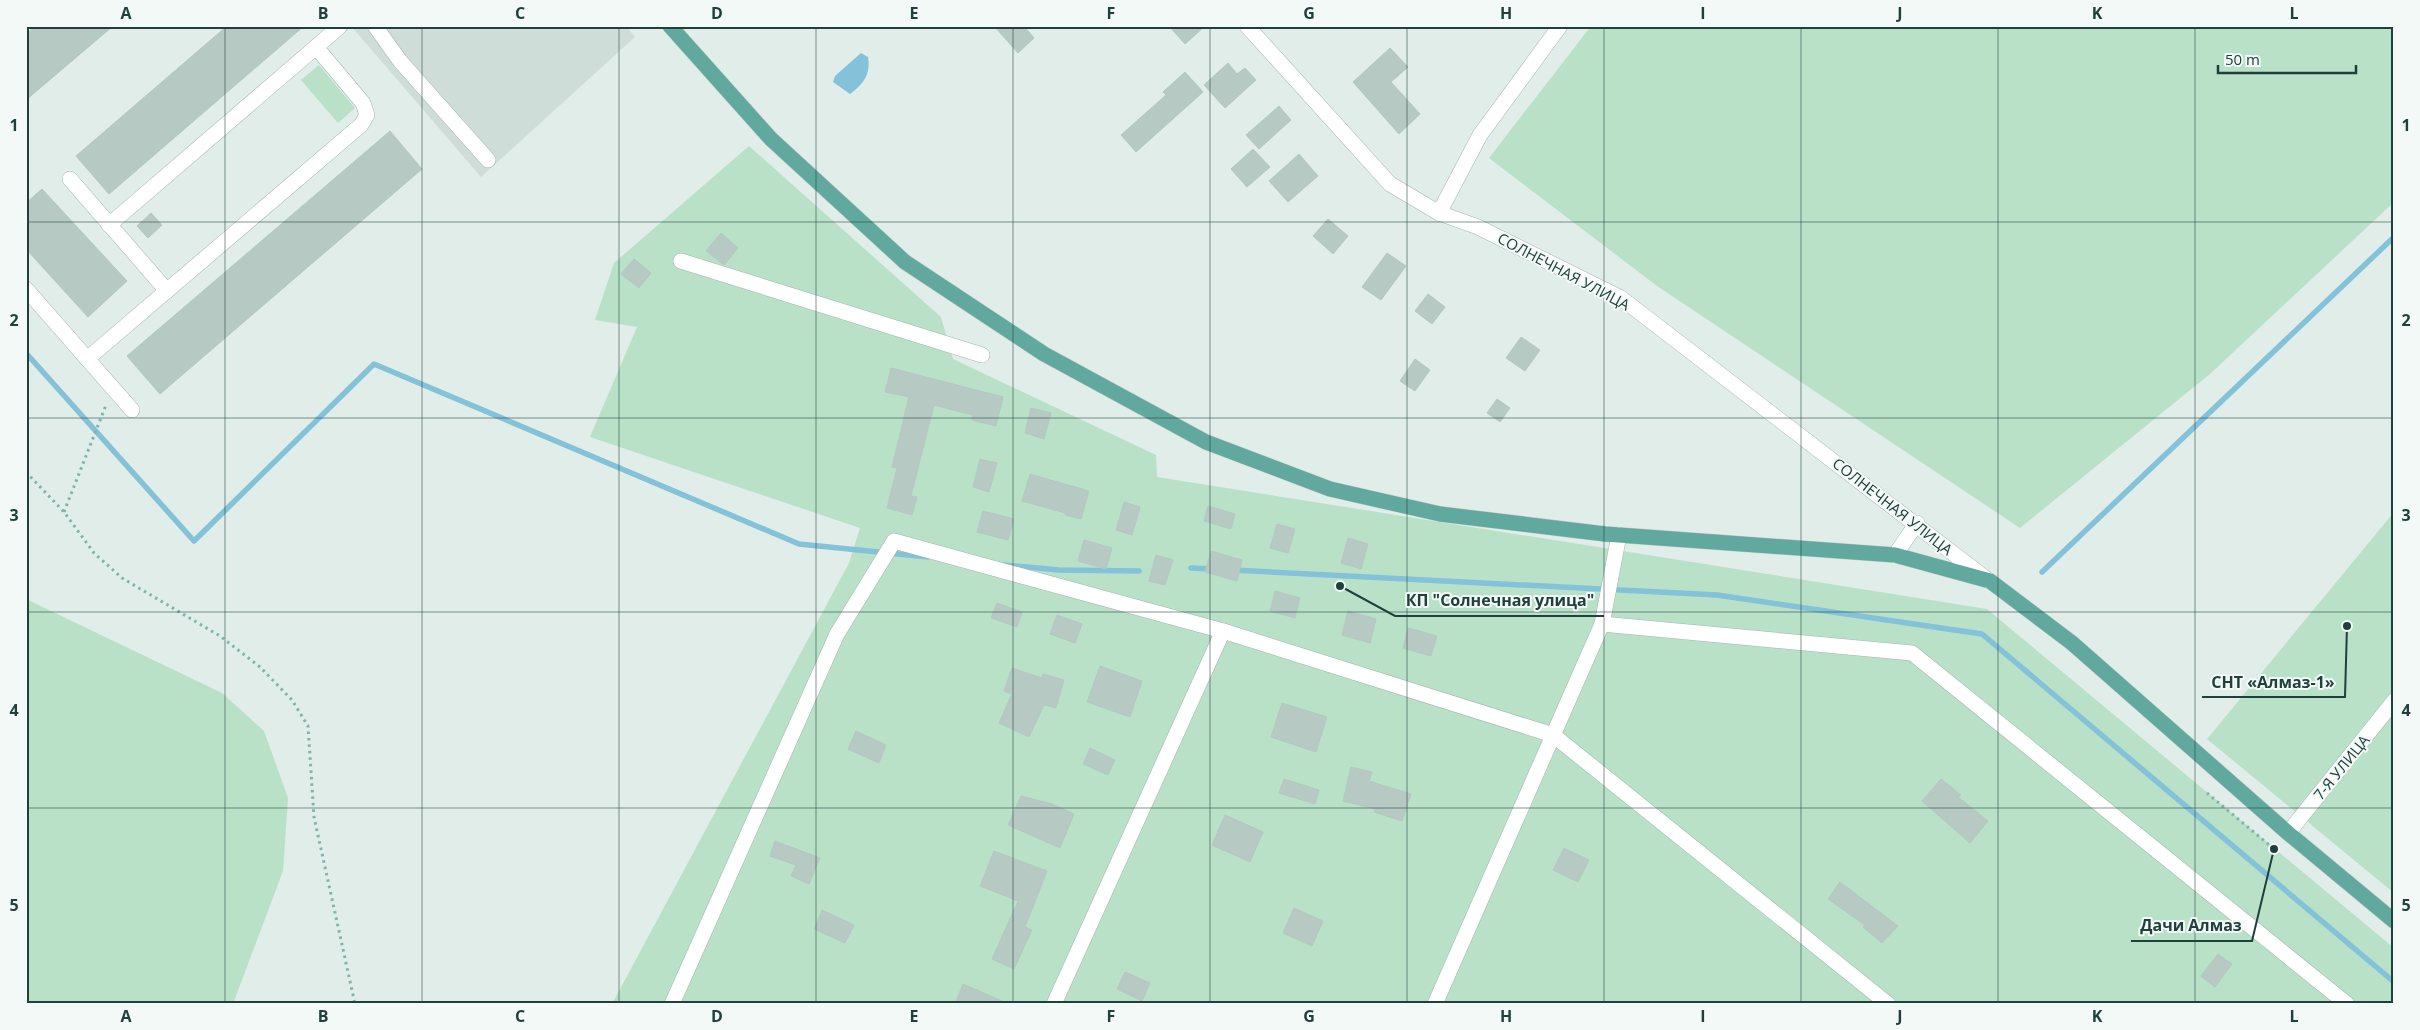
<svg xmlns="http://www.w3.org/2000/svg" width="2420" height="1030" viewBox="0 0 2420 1030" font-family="'Open Sans',sans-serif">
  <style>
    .built { fill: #cfddd9 }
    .green { fill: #b8e1c8 }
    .water { fill: #83c2d8 }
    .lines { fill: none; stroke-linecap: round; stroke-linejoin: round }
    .stream { stroke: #83c2d8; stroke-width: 5.5 }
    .building { fill: #b6c9c3; stroke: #b3c8c2 }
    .minor-casing { stroke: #a3b6b1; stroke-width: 16 }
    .major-casing { stroke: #c0cac8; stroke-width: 16 }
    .path { stroke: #7eb5aa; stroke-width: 3; stroke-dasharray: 2.5 4; stroke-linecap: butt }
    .minor { stroke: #fff; stroke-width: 15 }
    .major { stroke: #61a89e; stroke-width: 15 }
    .grid { fill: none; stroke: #1f403b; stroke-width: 1; stroke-opacity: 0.55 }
    .labels { text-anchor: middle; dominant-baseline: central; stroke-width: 4; stroke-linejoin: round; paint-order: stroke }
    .street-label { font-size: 15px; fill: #1f403b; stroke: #f2f9f7 }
    .leader { fill: none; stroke: #1f403b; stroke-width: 2 }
    .callout-dot { fill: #1f403b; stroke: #f2f9f7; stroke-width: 2 }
    .callout-label { font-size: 16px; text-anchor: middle; font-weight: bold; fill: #1f403b; stroke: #f2f9f7; stroke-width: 4; stroke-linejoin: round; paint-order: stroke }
    .neatline { fill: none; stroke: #1f403b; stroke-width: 2 }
    .grid-label { font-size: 16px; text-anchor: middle; font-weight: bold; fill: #1f403b }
  </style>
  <rect width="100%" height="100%" fill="#e1ede9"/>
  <!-- built -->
  <path class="built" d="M 351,26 L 626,26 L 635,37 L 481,177 Z"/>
  <!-- green -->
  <g class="green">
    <path d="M 1591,26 L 2394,26 L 2394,202 L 2210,374 L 2020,528 L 1657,286 L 1489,158 Z"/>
    <path d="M 319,65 L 355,108 L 338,123 L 301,80 Z"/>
    <path d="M 749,146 L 941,317 L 953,359 L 1156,455 L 1157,477 L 1987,609 L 2394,948 L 2394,1004 L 612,1004 L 849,563 L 860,528 L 590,437 L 637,327 L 595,320 L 614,263 Z"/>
    <path d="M 2394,512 L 2394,893 L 2207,739 Z"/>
    <path d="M 26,599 L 222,693 L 264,731 L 288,798 L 283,871 L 233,1004 L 26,1004 Z"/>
  </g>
  <!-- water -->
  <path class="water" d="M 861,53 L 868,57 C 871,75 863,84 850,94 L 833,82 L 835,76 Z"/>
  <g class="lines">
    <!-- stream -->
    <g class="stream">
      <path d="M 26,353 L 194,541 L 374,364 L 799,544 L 928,557"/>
      <path d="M 1004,565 L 1059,570 L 1139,571"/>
      <path d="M 1191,568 L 1211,569"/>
      <path d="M 1233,570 L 1717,595 L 1982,634 L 2394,982"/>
      <path d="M 2042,572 L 2394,237"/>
    </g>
  </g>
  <!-- building -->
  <g class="building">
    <path d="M 36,26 L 113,26 L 26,100 L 26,34 Z"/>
    <path d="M 227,26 L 304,26 L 109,194 L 76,156 Z"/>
    <path d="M 994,26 L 1024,26 L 1034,38 L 1018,53 Z"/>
    <path d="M 1169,26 L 1205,26 L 1185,44 Z"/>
    <path d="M 1390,48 L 1408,67 L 1391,82 L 1420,114 L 1399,134 L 1353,82 Z"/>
    <path d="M 1228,63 L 1237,74 L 1245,68 L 1256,80 L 1225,108 L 1204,85 Z"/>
    <path d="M 1185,72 L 1203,92 L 1136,152 L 1121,135 L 1166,95 L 1163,92 Z"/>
    <path d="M 1279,106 L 1291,120 L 1259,149 L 1246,135 Z"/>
    <path d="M 390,131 L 422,169 L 160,394 L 127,356 Z"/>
    <path d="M 1253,149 L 1270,167 L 1247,187 L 1231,169 Z"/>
    <path d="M 1299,154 L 1318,176 L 1288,202 L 1269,181 Z"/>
    <path d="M 42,189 L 127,281 L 88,317 L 26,249 L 26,203 Z"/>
    <path d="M 151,213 L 162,225 L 148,238 L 137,226 Z"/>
    <path d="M 1328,219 L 1348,236 L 1333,254 L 1313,236 Z"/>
    <path d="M 721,233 L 738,248 L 724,265 L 706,251 Z"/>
    <path d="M 1387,253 L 1406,266 L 1381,300 L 1362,287 Z"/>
    <path d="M 634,259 L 651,273 L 639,288 L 621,274 Z"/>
    <path d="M 1428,294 L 1445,307 L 1432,324 L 1415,311 Z"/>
    <path d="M 1521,337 L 1540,350 L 1525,371 L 1506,358 Z"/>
    <path d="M 1415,359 L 1430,370 L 1415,391 L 1400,381 Z"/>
    <path d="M 891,368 L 1003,397 L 996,426 L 972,420 L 973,415 L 934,405 L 911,496 L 917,497 L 912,515 L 887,508 L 897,468 L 892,467 L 909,397 L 885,392 Z"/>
    <path d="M 1497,399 L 1510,408 L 1500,422 L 1487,413 Z"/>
    <path d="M 1031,408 L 1051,413 L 1044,439 L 1025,433 Z"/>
    <path d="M 980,459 L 997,463 L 989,492 L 973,487 Z"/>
    <path d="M 1030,474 L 1089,491 L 1081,519 L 1065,515 L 1065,513 L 1022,501 Z"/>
    <path d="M 1124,502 L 1140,507 L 1132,535 L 1116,530 Z"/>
    <path d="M 1208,506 L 1235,514 L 1231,529 L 1204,521 Z"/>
    <path d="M 983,511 L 1014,519 L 1008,540 L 977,532 Z"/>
    <path d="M 1277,524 L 1295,529 L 1288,553 L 1270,548 Z"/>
    <path d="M 1348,538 L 1368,544 L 1361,569 L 1341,563 Z"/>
    <path d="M 1084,540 L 1112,548 L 1106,569 L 1078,561 Z"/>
    <path d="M 1211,551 L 1242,560 L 1237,581 L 1205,572 Z"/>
    <path d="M 1156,555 L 1173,560 L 1165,585 L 1149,581 Z"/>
    <path d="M 1275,591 L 1300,598 L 1295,618 L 1270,611 Z"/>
    <path d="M 997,603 L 1022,612 L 1017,627 L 991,618 Z"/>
    <path d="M 1348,611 L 1376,619 L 1370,643 L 1342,635 Z"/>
    <path d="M 1057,615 L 1082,624 L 1075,643 L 1050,634 Z"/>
    <path d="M 1408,628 L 1437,636 L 1431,656 L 1403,648 Z"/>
    <path d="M 1100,666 L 1142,681 L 1130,717 L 1087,702 Z"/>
    <path d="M 1012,668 L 1042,678 L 1043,674 L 1064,680 L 1056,708 L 1044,705 L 1029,737 L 999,723 L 1012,694 L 1004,691 Z"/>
    <path d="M 1282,703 L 1327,717 L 1316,752 L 1271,737 Z"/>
    <path d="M 856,731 L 886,745 L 879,763 L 848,749 Z"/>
    <path d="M 1090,748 L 1115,760 L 1108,775 L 1083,764 Z"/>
    <path d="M 1351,767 L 1372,772 L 1369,781 L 1411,794 L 1402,821 L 1374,812 L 1375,809 L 1343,801 Z"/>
    <path d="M 1284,779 L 1319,790 L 1315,804 L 1279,793 Z"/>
    <path d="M 1941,779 L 1961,795 L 1958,797 L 1988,821 L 1970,843 L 1922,801 Z"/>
    <path d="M 1021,796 L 1052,804 L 1074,814 L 1060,848 L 1008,825 Z"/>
    <path d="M 1225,815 L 1263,832 L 1250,862 L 1212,845 Z"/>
    <path d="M 775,841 L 820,858 L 809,884 L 791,876 L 796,865 L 770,856 Z"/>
    <path d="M 1564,848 L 1589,860 L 1578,882 L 1553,870 Z"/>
    <path d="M 994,851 L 1047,871 L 1025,927 L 1032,930 L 1014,969 L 992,959 L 1018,901 L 980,886 Z"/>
    <path d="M 1840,882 L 1898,926 L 1882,943 L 1863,927 L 1865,925 L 1828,899 Z"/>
    <path d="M 1294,908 L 1323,921 L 1312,946 L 1283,933 Z"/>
    <path d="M 822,910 L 854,925 L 845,943 L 814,929 Z"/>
    <path d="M 2218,954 L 2232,964 L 2215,987 L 2201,976 Z"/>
    <path d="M 1125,972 L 1150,983 L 1142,1001 L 1117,989 Z"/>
    <path d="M 963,984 L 1009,1004 L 955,1004 Z"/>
  </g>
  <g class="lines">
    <defs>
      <g id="minor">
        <path d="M 375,26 L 400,61 L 488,160"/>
        <path d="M 1247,26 L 1390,184 L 1439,213 L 1478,227 L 1621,298 L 1989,581"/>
        <path d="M 70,179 L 167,291"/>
        <path d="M 1439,213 L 1480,135 L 1560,26"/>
        <path d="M 109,225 L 316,47"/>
        <path d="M 681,261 L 982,355"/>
        <path d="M 26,289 L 132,410"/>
        <path d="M 87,359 L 361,125 L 367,115 L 363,103 L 316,47 L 340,26"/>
        <path d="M 1895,555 L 1917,523"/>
        <path d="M 1602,624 L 1912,653 L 2347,1004"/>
        <path d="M 2288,833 L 2394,701"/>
        <path d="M 672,1004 L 837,634 L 894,541 L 1223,631"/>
        <path d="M 1054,1004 L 1223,631 L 1553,735 L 1888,1004"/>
        <path d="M 1435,1004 L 1602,624 L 1619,535"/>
      </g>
      <path id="major" d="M 670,26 L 771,139 L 905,262 L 1044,354 L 1206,442 L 1330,489 L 1440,514 L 1605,534 L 1895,555 L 1990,581 L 2072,643 L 2288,833 L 2394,921"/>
    </defs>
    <!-- minor casing -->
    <use href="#minor" class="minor-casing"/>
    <!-- major casing -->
    <use href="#major" class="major-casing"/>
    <!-- path -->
    <g class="path">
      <path d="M 26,472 L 64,512 L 94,553 L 122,578 L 220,636 L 260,667 L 292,700 L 308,726 L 314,817 L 355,1004"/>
      <path d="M 64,512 L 106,405"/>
      <path d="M 2207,793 L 2274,849"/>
    </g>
    <!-- minor -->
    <use href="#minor" class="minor"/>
    <!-- major -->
    <use href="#major" class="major"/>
  </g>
  <!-- grid -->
  <path class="grid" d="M 225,26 L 225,1004M 422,26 L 422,1004M 619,26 L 619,1004M 816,26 L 816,1004M 1013,26 L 1013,1004M 1210,26 L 1210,1004M 1407,26 L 1407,1004M 1604,26 L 1604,1004M 1801,26 L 1801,1004M 1998,26 L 1998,1004M 2195,26 L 2195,1004M 26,222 L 2394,222M 26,418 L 2394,418M 26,612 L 2394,612M 26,808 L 2394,808"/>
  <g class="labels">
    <!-- street labels -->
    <g class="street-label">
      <text transform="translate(1564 271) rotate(28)">СОЛНЕЧНАЯ УЛИЦА</text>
      <text transform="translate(1893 506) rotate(38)">СОЛНЕЧНАЯ УЛИЦА</text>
      <text transform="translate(2341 767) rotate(-51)">7-Я УЛИЦА</text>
    </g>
  </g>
  <!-- callouts -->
  <path class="leader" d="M1340 586L1395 616H1604M2347 626L2345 697H2202M2274 849L2252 941H2131"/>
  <g class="callout-dot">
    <circle cx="1340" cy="586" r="5"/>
    <circle cx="2347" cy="626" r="5"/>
    <circle cx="2274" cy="849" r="5"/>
  </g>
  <g class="callout-label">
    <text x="1500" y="606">КП "Солнечная улица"</text>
    <text x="2273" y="688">СНТ «Алмаз-1»</text>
    <text x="2191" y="931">Дачи Алмаз</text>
  </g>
  <!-- border -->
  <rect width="2420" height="1030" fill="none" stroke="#f2f9f7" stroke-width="55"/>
  <!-- scale -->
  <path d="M2218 65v8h138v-8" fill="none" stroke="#1f403b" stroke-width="2.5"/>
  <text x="2225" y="65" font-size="15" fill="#1f403b" stroke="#f2f9f7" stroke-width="4" paint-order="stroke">50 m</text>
  <rect x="28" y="28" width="2364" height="974" class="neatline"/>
  <g class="grid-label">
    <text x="126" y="19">A</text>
    <text x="323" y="19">B</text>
    <text x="520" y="19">C</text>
    <text x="717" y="19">D</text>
    <text x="914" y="19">E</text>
    <text x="1111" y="19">F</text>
    <text x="1309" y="19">G</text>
    <text x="1506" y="19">H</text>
    <text x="1703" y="19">I</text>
    <text x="1900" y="19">J</text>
    <text x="2097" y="19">K</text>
    <text x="2294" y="19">L</text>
    <text x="14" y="131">1</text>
    <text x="2406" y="131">1</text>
    <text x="14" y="326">2</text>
    <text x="2406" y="326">2</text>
    <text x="14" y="521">3</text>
    <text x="2406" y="521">3</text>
    <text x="14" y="716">4</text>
    <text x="2406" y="716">4</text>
    <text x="14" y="911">5</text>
    <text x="2406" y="911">5</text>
    <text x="126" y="1022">A</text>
    <text x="323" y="1022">B</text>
    <text x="520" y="1022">C</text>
    <text x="717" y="1022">D</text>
    <text x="914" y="1022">E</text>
    <text x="1111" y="1022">F</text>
    <text x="1309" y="1022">G</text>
    <text x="1506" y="1022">H</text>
    <text x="1703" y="1022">I</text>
    <text x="1900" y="1022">J</text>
    <text x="2097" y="1022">K</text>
    <text x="2294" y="1022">L</text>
  </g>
</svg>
